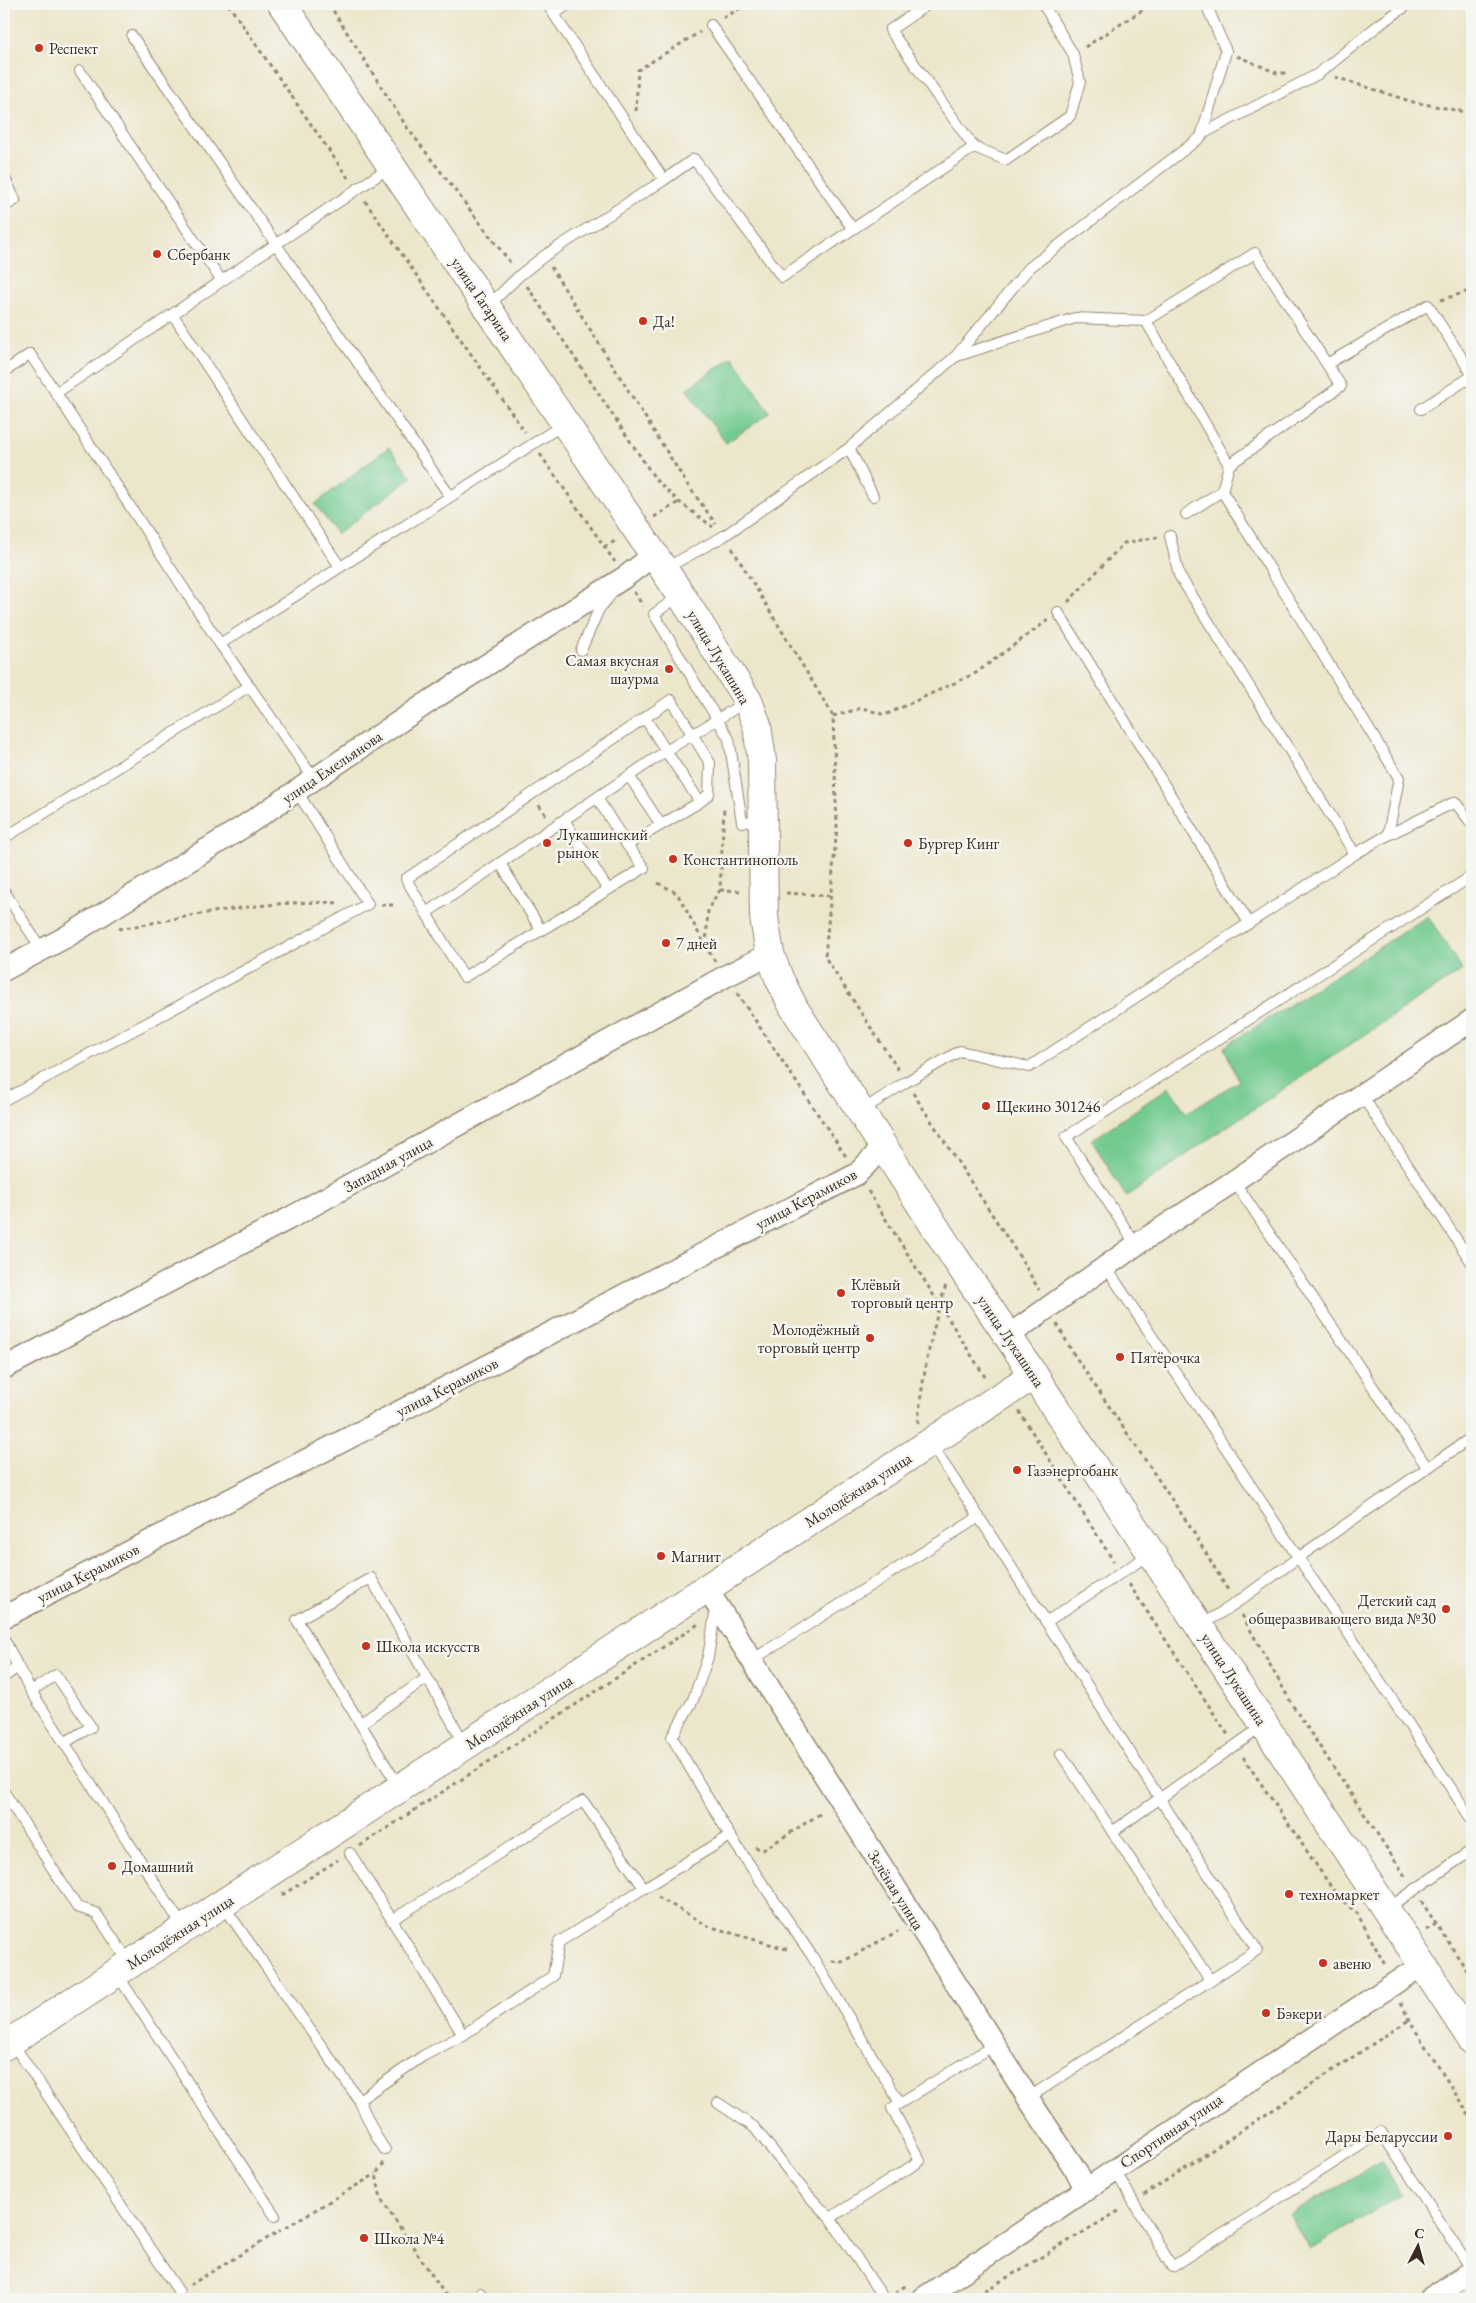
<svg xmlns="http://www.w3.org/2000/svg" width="1476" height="2303" viewBox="0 0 1476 2303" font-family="'EB Garamond',serif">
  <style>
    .green { fill: #72ca90; stroke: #567a57 }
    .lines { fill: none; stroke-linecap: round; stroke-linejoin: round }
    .lane-casing { stroke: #948874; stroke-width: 12 }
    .street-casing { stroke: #948874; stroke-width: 24 }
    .secondary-casing { stroke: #948874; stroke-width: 30 }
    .path { stroke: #948874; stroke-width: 3; stroke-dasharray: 4 4; stroke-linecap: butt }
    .lane { stroke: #fff; stroke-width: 10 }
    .street { stroke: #fff; stroke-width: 21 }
    .secondary { stroke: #fff; stroke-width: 28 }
    .poi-dot { fill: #c8321e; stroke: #f6f6f2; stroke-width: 2 }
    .labels { text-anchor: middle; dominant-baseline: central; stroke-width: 5; stroke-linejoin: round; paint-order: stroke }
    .poi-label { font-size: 16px; fill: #3b2a1e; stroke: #f6f6f2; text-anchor: start }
    .street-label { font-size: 16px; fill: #3b2a1e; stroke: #f6f6f2 }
  </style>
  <rect width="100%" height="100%" fill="#f6f6f2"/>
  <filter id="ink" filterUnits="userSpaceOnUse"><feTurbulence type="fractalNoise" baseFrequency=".02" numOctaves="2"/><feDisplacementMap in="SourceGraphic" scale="10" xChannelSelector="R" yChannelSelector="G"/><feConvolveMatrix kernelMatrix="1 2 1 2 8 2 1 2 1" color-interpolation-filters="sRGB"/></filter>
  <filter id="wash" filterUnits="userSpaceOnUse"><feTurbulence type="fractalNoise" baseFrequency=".0096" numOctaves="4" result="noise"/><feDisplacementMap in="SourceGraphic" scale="20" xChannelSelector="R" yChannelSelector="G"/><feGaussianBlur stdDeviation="1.12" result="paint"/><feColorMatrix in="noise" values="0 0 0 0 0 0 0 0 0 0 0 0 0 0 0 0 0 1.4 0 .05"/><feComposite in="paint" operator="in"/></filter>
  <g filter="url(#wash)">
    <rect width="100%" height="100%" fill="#ece6cb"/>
    <!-- green -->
    <g class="green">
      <path d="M 733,357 L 770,413 L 726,443 L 686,389 Z"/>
      <path d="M 389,447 L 412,477 L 337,534 L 315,504 Z"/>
      <path d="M 1428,916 L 1462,970 L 1216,1134 L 1126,1197 L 1092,1140 L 1169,1087 L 1186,1113 L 1239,1081 L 1224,1047 Z"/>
      <path d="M 1381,2161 L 1401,2195 L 1310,2249 L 1290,2215 Z"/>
    </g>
  </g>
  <g filter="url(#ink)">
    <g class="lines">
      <defs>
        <g id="lane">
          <path d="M 928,4 L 890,30 L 974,147 L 1006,160 L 1070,116 L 1080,82 L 1073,54 L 1043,4"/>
          <path d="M 554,14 L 569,4"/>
          <path d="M 711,25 L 852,228"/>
          <path d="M 132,36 L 450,496"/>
          <path d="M 80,71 L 221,280"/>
          <path d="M 1202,134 L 1318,74 L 1380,24 L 1409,4"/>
          <path d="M 4,176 L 15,200 L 4,207"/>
          <path d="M 664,180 L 694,159 L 782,277 L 974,147"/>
          <path d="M 488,306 L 520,275 L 544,256 L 664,180 L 547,4"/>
          <path d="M 173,315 L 340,567"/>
          <path d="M 957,356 L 1075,318 L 1146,321 L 1255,253 L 1341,386 L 1229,465 L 1146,321"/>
          <path d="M 1327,364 L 1428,305 L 1472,374"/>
          <path d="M 4,372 L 30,354 L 56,393 L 390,167"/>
          <path d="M 56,393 L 220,644 L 314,779"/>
          <path d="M 1421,409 L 1472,376"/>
          <path d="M 849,448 L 873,496"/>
          <path d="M 1222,491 L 1229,465"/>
          <path d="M 1186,514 L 1222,491 L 1399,778 L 1388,835"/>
          <path d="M 1170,536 L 1179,575 L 1355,854"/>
          <path d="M 664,569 L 724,536 L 849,448 L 956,356 L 1029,268 L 1201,137 L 1226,51 L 1206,4"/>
          <path d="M 679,596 L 654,614 L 729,739 L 742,822 L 761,821"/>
          <path d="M 1058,612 L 1249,923"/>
          <path d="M 220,644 L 564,424"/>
          <path d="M 581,650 L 599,609 L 612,593"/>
          <path d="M 629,776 L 661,825"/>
          <path d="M 597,798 L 627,845"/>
          <path d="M 700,802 L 709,794 L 710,763 L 671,700 L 406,879 L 464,977 L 644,868 L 627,845 L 700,802 L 666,751 L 747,701"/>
          <path d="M 564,820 L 608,890"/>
          <path d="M 4,838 L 248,687"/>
          <path d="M 500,863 L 541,930"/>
          <path d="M 4,891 L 41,949"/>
          <path d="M 426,913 L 666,751 L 645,718"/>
          <path d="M 1361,1094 L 1472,1263"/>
          <path d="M 4,1100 L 368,904 L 296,790"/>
          <path d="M 861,1111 L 906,1082 L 960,1051 L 1029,1067 L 1355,854 L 1388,835 L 1455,802 L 1472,824"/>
          <path d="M 1234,1181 L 1427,1467"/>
          <path d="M 1136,1245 L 1066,1137 L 1472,876"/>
          <path d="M 1106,1267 L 1472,1820"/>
          <path d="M 930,1443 L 979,1517"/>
          <path d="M 716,1608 L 708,1657 L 693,1700 L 672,1737 L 730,1836 L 812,1956 L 900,2103"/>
          <path d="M 1046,1622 L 1150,1554"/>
          <path d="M 1200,1626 L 1236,1603 L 1299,1557 L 1472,1437"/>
          <path d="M 4,1639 L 18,1667"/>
          <path d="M 752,1660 L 979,1517 L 1257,1950 L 1028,2098"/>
          <path d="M 4,1677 L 18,1667 L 31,1691 L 183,1927"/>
          <path d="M 31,1691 L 56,1675 L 91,1727 L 64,1743"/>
          <path d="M 361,1723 L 427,1678"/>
          <path d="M 1061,1754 L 1210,1980"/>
          <path d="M 399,1787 L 297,1620 L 371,1578 L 464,1743"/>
          <path d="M 4,1792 L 77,1907 L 96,1913 L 130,1964"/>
          <path d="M 583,1801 L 644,1888 L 559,1942 L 553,1976 L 463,2035 L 392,1920 Z"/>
          <path d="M 1112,1832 L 1263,1726"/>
          <path d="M 350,1853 L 392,1920"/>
          <path d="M 644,1888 L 730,1836"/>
          <path d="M 223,1905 L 359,2100 L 376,2136 L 385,2150"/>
          <path d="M 1387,1909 L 1472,1850"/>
          <path d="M 117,1974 L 275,2216"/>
          <path d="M 11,2041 L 179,2292"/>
          <path d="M 359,2100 L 423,2056 L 463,2035"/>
          <path d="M 718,2103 L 754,2127 L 806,2193 L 830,2218"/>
          <path d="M 1114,2169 L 1172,2267 L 1381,2132 L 1472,2270"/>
          <path d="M 480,2293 L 484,2299"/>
          <path d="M 884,2299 L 830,2218 L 920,2161 L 892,2108 L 994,2045"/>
        </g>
        <g id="street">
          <path d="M 4,970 L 66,937 L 243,827 L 433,699 L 625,577 L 654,555"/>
          <path d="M 1008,1336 L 1136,1245 L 1234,1181 L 1472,1020"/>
          <path d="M 4,1368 L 288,1219 L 726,976 L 770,954"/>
          <path d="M 707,1589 L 1028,2098 L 1077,2172 L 1086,2190"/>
          <path d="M 4,1617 L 857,1174 L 883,1147"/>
          <path d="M 922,2299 L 1422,1965"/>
          <path d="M 1429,2299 L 1472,2271"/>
        </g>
        <g id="secondary">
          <path d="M 282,4 L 681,595 L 748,701 L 757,725 L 762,761 L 764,917 L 770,954 L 779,978 L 794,1008 L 955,1258 L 1008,1336 L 1472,2040"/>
          <path d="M 4,2046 L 1034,1375"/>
        </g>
      </defs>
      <!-- lane casing -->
      <use href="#lane" class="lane-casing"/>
      <!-- street casing -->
      <use href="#street" class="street-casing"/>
      <!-- secondary casing -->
      <use href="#secondary" class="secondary-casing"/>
      <!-- path -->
      <g class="path">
        <path d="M 228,4 L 348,178"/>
        <path d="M 329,4 L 406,126 L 512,265"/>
        <path d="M 723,18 L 748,4"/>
        <path d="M 1085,47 L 1152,4"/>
        <path d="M 1237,56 L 1277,73 L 1287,73"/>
        <path d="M 1335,77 L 1413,102 L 1472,113"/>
        <path d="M 636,111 L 638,70 L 700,32"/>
        <path d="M 365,201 L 525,432"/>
        <path d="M 551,267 L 687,484 L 716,524"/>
        <path d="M 527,286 L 656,480 L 679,502 L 713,527"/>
        <path d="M 1441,300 L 1472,290"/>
        <path d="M 540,454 L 615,562"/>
        <path d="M 654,517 L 679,502"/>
        <path d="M 604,547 L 617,540"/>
        <path d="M 732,548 L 833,716 L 837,827 L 825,957 L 899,1071"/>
        <path d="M 634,592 L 643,606"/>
        <path d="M 1068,602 L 1124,543 L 1158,537"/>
        <path d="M 833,716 L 862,708 L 885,715 L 976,673 L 1048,620"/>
        <path d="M 539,805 L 547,817"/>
        <path d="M 658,883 L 677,893 L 706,947 L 715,961"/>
        <path d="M 720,890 L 742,891"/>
        <path d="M 786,893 L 831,896"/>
        <path d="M 381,905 L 397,905"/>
        <path d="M 119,929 C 192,916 265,899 340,903"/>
        <path d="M 706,946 L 708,909 L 720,890 L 724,807"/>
        <path d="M 737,993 L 847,1158"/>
        <path d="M 913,1093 L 1023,1262 L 1039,1290"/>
        <path d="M 868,1191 L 987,1380"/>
        <path d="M 1057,1324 L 1073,1353 L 1191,1528 L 1229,1592"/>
        <path d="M 1019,1411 L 1114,1562"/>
        <path d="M 918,1423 C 922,1377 932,1329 946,1285"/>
        <path d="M 1129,1584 L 1228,1735"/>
        <path d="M 1242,1615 L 1293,1706 L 1407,1879"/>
        <path d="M 1243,1757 L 1338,1897 L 1357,1913 L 1385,1965"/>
        <path d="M 360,1846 L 700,1623"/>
        <path d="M 755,1847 L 763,1850 L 823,1812"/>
        <path d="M 282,1895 L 338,1860"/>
        <path d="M 658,1897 L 708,1926 L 790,1950"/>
        <path d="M 1421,1901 L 1472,1978"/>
        <path d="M 1426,1930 L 1436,1924"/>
        <path d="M 832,1961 L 842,1962 L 898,1931"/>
        <path d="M 1401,2003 L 1409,2020 L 1472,2120"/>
        <path d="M 384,2163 L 376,2174 L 381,2199 L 448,2299"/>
        <path d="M 1144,2195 L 1409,2020"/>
        <path d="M 286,2227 L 376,2174"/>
        <path d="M 190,2285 L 281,2230"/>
        <path d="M 895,2292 L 907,2285"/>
        <path d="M 971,2299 L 1122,2209"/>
      </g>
      <!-- lane -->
      <use href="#lane" class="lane"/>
      <!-- street -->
      <use href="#street" class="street"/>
      <!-- secondary -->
      <use href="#secondary" class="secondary"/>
    </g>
  </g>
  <!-- markers -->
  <g class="poi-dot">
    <circle cx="39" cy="48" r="5"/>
    <circle cx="157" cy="254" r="5"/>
    <circle cx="643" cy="321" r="5"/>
    <circle cx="669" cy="669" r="5"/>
    <circle cx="547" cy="843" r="5"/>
    <circle cx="908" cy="843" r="5"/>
    <circle cx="673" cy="859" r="5"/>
    <circle cx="666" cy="943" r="5"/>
    <circle cx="986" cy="1106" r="5"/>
    <circle cx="841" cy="1293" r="5"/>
    <circle cx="870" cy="1338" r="5"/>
    <circle cx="1120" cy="1357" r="5"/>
    <circle cx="1017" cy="1470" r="5"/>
    <circle cx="661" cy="1556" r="5"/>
    <circle cx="1446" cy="1609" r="5"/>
    <circle cx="366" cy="1646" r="5"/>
    <circle cx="112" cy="1866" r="5"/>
    <circle cx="1289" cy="1894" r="5"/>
    <circle cx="1323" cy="1963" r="5"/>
    <circle cx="1266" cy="2013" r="5"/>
    <circle cx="1448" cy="2136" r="5"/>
    <circle cx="364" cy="2238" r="5"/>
  </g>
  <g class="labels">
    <!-- poi labels -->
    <g class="poi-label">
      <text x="49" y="48">Респект</text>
      <text x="167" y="254">Сбербанк</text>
      <text x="653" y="321">Да!</text>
      <text x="659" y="660" text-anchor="end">Самая вкусная<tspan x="659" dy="18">шаурма</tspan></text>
      <text x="557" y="834">Лукашинский<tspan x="557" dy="18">рынок</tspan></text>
      <text x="918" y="843">Бургер Кинг</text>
      <text x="683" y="859">Константинополь</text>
      <text x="676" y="943">7 дней</text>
      <text x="996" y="1106">Щекино 301246</text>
      <text x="851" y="1284">Клёвый<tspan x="851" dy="18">торговый центр</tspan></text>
      <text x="860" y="1329" text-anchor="end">Молодёжный<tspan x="860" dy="18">торговый центр</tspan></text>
      <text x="1130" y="1357">Пятёрочка</text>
      <text x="1027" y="1470">Газэнергобанк</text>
      <text x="671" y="1556">Магнит</text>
      <text x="1436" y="1600" text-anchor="end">Детский сад<tspan x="1436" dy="18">общеразвивающего вида №30</tspan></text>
      <text x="376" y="1646">Школа искусств</text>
      <text x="122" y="1866">Домашний</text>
      <text x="1299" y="1894">техномаркет</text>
      <text x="1333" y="1963">авеню</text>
      <text x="1276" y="2013">Бэкери</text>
      <text x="1438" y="2136" text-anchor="end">Дары Беларуссии</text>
      <text x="374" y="2238">Школа №4</text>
    </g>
    <!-- street labels -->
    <g class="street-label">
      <text transform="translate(482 299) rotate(56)">улица Гагарина</text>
      <text transform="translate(719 657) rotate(59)">улица Лукашина</text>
      <text transform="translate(332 767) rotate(-34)">улица Емельянова</text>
      <text transform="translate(388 1164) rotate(-29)">Западная улица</text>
      <text transform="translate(806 1199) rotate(-28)">улица Керамиков</text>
      <text transform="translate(1011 1341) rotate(56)">улица Лукашина</text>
      <text transform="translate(447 1387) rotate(-27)">улица Керамиков</text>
      <text transform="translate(858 1490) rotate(-33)">Молодёжная улица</text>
      <text transform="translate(88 1573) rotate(-27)">улица Керамиков</text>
      <text transform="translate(1234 1679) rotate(57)">улица Лукашина</text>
      <text transform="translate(519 1712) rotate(-33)">Молодёжная улица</text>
      <text transform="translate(896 1890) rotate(58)">Зелёная улица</text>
      <text transform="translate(180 1932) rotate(-33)">Молодёжная улица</text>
      <text transform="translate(1171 2131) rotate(-34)">Спортивная улица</text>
    </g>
  </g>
  <!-- margin -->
  <rect width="1476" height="2303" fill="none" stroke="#f6f6f2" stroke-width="20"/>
  <!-- north arrow -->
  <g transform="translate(1418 2246) rotate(6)" stroke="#f6f6f2" stroke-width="4" paint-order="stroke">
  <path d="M0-4L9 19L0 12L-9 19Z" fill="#3b2a1e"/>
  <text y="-8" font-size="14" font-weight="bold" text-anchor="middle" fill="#3b2a1e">С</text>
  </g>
</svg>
